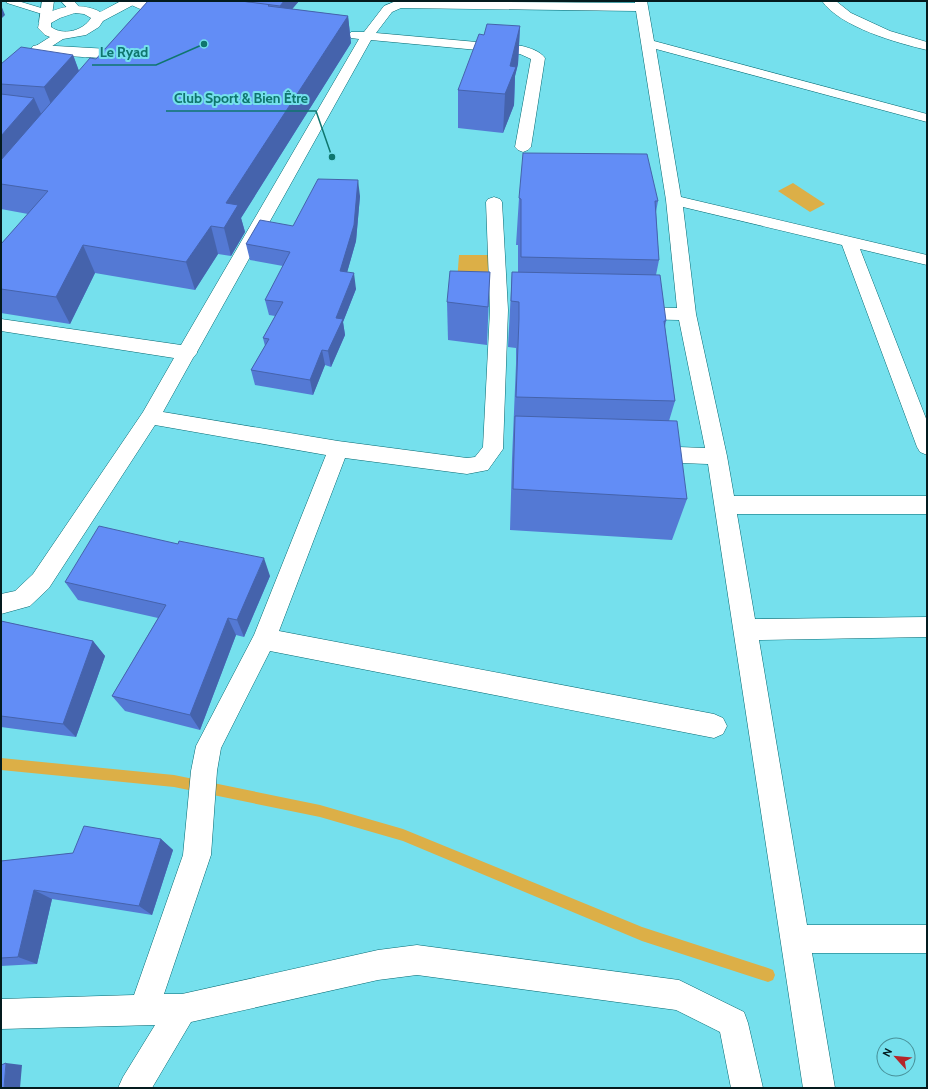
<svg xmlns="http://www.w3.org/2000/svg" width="928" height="1089" viewBox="0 0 928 1089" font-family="Cabin,sans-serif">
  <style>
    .water { fill: #dcaf47 }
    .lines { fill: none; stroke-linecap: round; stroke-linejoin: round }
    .stream { fill: #dcaf47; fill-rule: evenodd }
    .lane-casing { stroke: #056972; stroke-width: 1 }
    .street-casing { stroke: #056972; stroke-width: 1 }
    .secondary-casing { stroke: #056972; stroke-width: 1 }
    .highway-casing { stroke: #056972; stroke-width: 1 }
    .lane { fill: #fff; fill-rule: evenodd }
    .street { fill: #fff; fill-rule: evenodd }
    .secondary { fill: #fff; fill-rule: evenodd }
    .highway { fill: #fff; fill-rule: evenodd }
    .wall { fill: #5479d4 }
    .shaded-wall { fill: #4563ac }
    .building { fill: #628df6; stroke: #4563ac }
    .leader { fill: none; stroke: #0f766e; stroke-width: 1.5 }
    .callout-dot { fill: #0f766e; stroke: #75e0ed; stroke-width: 1.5 }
    .callout-label { font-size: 14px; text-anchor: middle; font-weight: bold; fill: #0f766e; stroke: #75e0ed; stroke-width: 4; stroke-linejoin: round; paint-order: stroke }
  </style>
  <rect width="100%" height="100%" fill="#75e0ed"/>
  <!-- water -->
  <g class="water">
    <path d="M 793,183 L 825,204 L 810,212 L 778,191 Z"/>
    <path d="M 459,255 L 489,255 L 489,292 L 456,295 Z"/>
  </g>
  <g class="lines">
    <!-- stream -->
    <path class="stream" d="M 1,758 L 174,775 L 320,805 L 403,829 L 642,927 L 768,968 L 773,970 L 775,975 L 773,980 L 768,982 L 642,941 L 403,841 L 320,817 L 174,787 L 1,770 Z"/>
    <defs>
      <path id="lane" d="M 6,1 L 18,1 L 48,10 L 49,12 L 48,14 L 42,14 L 7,3 Z"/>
      <g id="street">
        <path d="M 127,1 L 144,1 L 155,6 L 177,10 L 179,13 L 177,16 C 162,20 143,10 129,4 Z"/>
        <path d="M 396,1 L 635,3 L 635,1 L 647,1 L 654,41 L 927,114 L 927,122 L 656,49 L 681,197 L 927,255 L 927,265 L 860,249 L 927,421 L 927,455 L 920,452 L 917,447 L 842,245 L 683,207 L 696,314 L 727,456 L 734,496 L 927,496 L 927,514 L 737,514 L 755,619 L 927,617 L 927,637 L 759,640 L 807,925 L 927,925 L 927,953 L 812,953 L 835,1088 L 803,1088 L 708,464 L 652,462 L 645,460 L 642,454 L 645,448 L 652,446 L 705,448 L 679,320 L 636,319 L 630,317 L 627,313 L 630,309 L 636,307 L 677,308 L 666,200 L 636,11 L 401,8 L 392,12 L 376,33 L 522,46 C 530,48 540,51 545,58 L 531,147 L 528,150 L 523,152 L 518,150 L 515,147 L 531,59 L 520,54 L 371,40 L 197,352 L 197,353 L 193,358 L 163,412 L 338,441 L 467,458 L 475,457 L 483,447 L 490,310 L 486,202 L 488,199 L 494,197 L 500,199 L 502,202 L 508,310 L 503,449 L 488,470 L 467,474 L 345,458 L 279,631 L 714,714 L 723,718 L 727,726 L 723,734 L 714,738 L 270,651 L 221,748 L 217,771 L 211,855 L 164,994 L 182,994 L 378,950 L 417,945 L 679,980 L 744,1012 L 748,1023 L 763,1088 L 731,1088 L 720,1032 L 676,1010 L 417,975 L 378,980 L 191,1022 L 152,1088 L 118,1088 L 123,1077 L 155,1025 L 1,1029 L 1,999 L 134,995 L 183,855 L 191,771 L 196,746 L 254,635 L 326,455 L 155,425 L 49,588 L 30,606 L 1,614 L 1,594 L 15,591 L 33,574 L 143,412 L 174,358 L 1,331 L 1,319 L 181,345 L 359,39 L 351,38 L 349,35 L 351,32 L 364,32 L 384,6 Z"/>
        <path d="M 822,1 L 836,1 L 851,13 L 890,31 L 927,42 L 927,50 C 897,43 840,27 822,1 Z"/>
        <path d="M 125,36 L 130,37 L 132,40 C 128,45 122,54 117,56 C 107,61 52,54 38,53 L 33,52 L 31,49 L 33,46 L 38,45 L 109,49 L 120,37 Z"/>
      </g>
      <g id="secondary">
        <path d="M 42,1 L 54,1 L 51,22 L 50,25 L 40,25 L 39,22 Z"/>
        <path d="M 61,1 L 74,1 L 81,9 L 79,12 L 71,12 Z"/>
      </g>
      <path id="highway" d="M 121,1 L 137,1 L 135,4 L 103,21 L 99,27 L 86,35 L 63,39 L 20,67 L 6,78 L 1,79 L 1,68 L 50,37 L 45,35 L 38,28 C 41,6 83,1 100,12 ZM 75,13 L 84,14 L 91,18 C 83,31 63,36 51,27 L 51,23 L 60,18 Z"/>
    </defs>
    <!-- lane casing -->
    <use href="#lane" class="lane-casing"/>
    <!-- street casing -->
    <use href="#street" class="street-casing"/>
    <!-- secondary casing -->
    <use href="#secondary" class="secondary-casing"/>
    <!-- highway casing -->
    <use href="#highway" class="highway-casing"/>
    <!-- lane -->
    <use href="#lane" class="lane"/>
    <!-- street -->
    <use href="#street" class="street"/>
    <!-- secondary -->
    <use href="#secondary" class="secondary"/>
    <!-- highway -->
    <use href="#highway" class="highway"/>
  </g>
  <!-- wall -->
  <g class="wall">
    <path d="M 148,1 L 299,1 L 292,9 L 348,16 L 351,43 L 241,218 L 245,232 L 231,256 L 218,254 L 195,290 L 95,273 L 70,324 L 1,313 L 1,244 L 28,214 L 1,209 L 1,64 L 73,55 L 79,71 L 96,59 Z"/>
    <path d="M 520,26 L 518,64 L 515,76 L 514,105 L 503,133 L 458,128 L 458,90 L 484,35 Z"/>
    <path d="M 360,196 L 356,241 L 347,272 L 356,289 L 343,322 L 345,335 L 331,367 L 325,365 L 313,395 L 255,385 L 251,370 L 265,346 L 263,338 L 275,316 L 269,315 L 265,300 L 283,266 L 250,260 L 246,244 L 293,226 Z"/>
    <path d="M 519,198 L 658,201 L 656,212 L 659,260 L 656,275 L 666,321 L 665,327 L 675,401 L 669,421 L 687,499 L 672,540 L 510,530 L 512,459 L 516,364 L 516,348 L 508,347 L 512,272 L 518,272 L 518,245 L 516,245 Z"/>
    <path d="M 490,272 L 487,345 L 448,340 L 447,302 Z"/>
    <path d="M 270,576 L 244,637 L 236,635 L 200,730 L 125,711 L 112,696 L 158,618 L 78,600 L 65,582 Z"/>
    <path d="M 1,621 L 93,641 L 105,656 L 76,737 L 1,727 Z"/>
    <path d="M 161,839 L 173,850 L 152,915 L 52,899 L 37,964 L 1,966 L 1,861 L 73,853 Z"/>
  </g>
  <!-- shaded-wall -->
  <g class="shaded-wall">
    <path d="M 284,1 L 299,1 L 282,21 L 280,6 Z"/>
    <path d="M 1,5 L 5,15 L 1,19 Z"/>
    <path d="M 348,16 L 351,43 L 241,218 L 245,232 L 231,256 L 224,228 L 226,203 Z"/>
    <path d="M 520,26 L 518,64 L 515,76 L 514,105 L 503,133 L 505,94 L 510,66 Z"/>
    <path d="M 73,55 L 83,82 L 55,114 L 44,87 Z"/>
    <path d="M 34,98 L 46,125 L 1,179 L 1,136 Z"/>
    <path d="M 358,180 L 360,196 L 356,241 L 343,287 L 340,271 Z"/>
    <path d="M 211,226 L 218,254 L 195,290 L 186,262 Z"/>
    <path d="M 83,245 L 95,273 L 70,324 L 56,297 Z"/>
    <path d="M 354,273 L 356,289 L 343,322 L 345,335 L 331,367 L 328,351 L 336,318 Z"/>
    <path d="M 322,350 L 325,365 L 313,395 L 310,380 Z"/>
    <path d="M 264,558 L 270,576 L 244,637 L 237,620 Z"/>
    <path d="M 228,618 L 236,635 L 200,730 L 190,715 Z"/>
    <path d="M 93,641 L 105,656 L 76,737 L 63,724 Z"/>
    <path d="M 161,839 L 173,850 L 152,915 L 139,906 Z"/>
    <path d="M 34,890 L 52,899 L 37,964 L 18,957 Z"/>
    <path d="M 6,1063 L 22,1065 L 20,1088 L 4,1088 Z"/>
  </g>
  <!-- building -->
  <g class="building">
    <path d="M 148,1 L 241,1 L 270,4 L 268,6 L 348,16 L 226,203 L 238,205 L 224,228 L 211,226 L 186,262 L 83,245 L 56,297 L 1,289 L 1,244 L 48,191 L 1,184 L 1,160 L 90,58 L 96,59 Z"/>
    <path d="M 241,1 L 284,1 L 280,6 Z"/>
    <path d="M 487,24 L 520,26 L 510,66 L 516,67 L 505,94 L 458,90 L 479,34 L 484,35 Z"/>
    <path d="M 21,47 L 73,55 L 44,87 L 1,84 L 1,64 Z"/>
    <path d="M 1,94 L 34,98 L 1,136 Z"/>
    <path d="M 523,153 L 647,154 L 658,201 L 655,201 L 659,260 L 521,257 L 521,199 L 519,198 Z"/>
    <path d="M 318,179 L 358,180 L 354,225 L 340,271 L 354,273 L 336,318 L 343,319 L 328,351 L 322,350 L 310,380 L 251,370 L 269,339 L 263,338 L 283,302 L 265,300 L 290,252 L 246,244 L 260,220 L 293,226 Z"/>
    <path d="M 450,271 L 490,272 L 488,307 L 447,302 Z"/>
    <path d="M 512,272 L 660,275 L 666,321 L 664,321 L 675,401 L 516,397 L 519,319 L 519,302 L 511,301 Z"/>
    <path d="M 515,416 L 677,421 L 687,499 L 513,489 Z"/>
    <path d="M 99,526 L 178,544 L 179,541 L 264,558 L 237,620 L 228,618 L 190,715 L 112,696 L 166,605 L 65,582 Z"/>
    <path d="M 1,621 L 93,641 L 63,724 L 1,716 Z"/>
    <path d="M 84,826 L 161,839 L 139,906 L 34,890 L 18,957 L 1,958 L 1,861 L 73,853 Z"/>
    <path d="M 6,1063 L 4,1088 L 1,1088 L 1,1065 Z"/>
  </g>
  <!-- callouts -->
  <path class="leader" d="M204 44L156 65H92M332 157L316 111H166"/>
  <g class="callout-dot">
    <circle cx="204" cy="44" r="4"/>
    <circle cx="332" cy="157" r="4"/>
  </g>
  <g class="callout-label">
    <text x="124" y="57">Le Ryad</text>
    <text x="241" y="103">Club Sport &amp; Bien Être</text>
  </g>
  <!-- border -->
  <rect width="928" height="1089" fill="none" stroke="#041b1e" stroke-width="4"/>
  <!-- north arrow -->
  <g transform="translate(896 1057) rotate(297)"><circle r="19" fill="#75e0ed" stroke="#48919a"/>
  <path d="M0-3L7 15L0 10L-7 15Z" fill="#b52529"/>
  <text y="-6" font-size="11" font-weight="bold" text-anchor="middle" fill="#041b1e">N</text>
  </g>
</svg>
